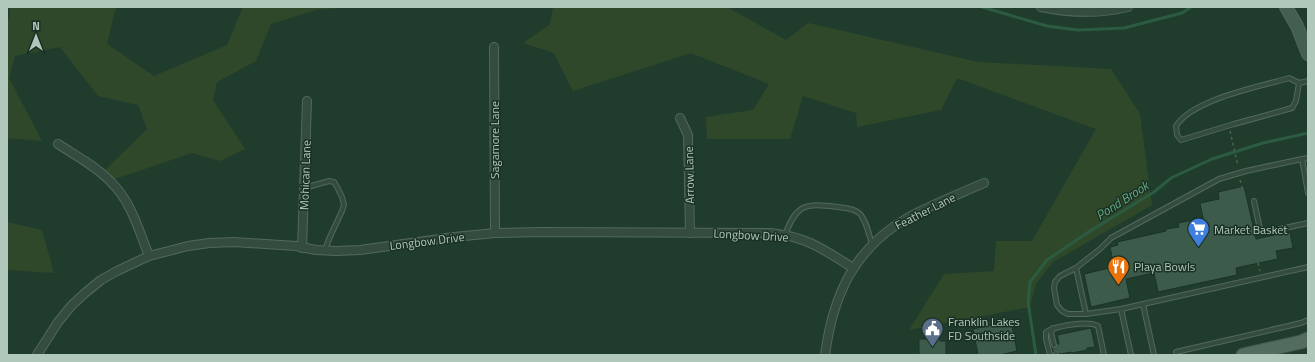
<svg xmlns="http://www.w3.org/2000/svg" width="1315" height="362" viewBox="0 0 1315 362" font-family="'Titillium Web',sans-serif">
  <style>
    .green { fill: #30482a }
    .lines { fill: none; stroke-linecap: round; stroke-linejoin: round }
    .stream { stroke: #2b5b41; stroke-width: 3 }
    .building { fill: #3c5b4b; stroke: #1b3226 }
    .lane-casing { stroke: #52695d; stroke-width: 6 }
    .street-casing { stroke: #52695d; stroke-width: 10 }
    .secondary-casing { stroke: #52695d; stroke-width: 14 }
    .primary-casing { stroke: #40584b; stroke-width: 15 }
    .path { stroke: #4a634a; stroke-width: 1.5; stroke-dasharray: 3 3; stroke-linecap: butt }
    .lane { stroke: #344c3f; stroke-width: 4 }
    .street { stroke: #344c3f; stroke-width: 8 }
    .secondary { stroke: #425f51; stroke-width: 12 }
    .primary { stroke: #526c5e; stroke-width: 13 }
    .labels { text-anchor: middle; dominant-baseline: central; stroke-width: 3; stroke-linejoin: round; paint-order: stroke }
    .street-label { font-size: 12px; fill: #afc8bb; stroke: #1a3024 }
    .poi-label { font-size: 12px; fill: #afc8bb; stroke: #1a3024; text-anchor: start }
    .water-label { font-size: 13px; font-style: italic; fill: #65a984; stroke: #1a3024 }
  </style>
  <rect width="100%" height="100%" fill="#203c2d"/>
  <!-- green -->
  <g class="green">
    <path d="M 10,7 L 118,7 L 115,10 L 107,44 L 154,76 L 227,45 L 243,7 L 354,7 L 316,10 L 271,24 L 256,61 L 217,82 L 213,100 L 245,149 L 220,161 L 192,153 L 112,180 L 102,173 L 147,129 L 138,105 L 98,96 L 60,47 L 15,56 L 9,78 L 42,141 L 7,138 L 7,19 L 9,18 Z"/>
    <path d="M 553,7 L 727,7 L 786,40 L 808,23 L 978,62 L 1111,69 L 1140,114 L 1152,205 L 1053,262 L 1036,284 L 1030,307 L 909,330 L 944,274 L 994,271 L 996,241 L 1032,241 L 1096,129 L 957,78 L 941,110 L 857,127 L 856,113 L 803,96 L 790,139 L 707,139 L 706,117 L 753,110 L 769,84 L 691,53 L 573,91 L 554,53 L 523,43 L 550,24 Z"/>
    <path d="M 7,222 L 42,230 L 54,273 L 7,270 Z"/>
  </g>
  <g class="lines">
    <!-- stream -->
    <g class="stream">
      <path d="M 982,7 L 1047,26 L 1078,30 L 1124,28 L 1182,13 L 1191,7"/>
      <path d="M 1036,355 L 1028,302 L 1030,282 L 1047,260 L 1090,231 L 1154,192 L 1171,178 L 1212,159 L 1263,143 L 1308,133"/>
    </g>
  </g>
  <!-- building -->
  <g class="building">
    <path d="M 1244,186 L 1256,239 L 1274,235 L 1274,233 L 1276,230 L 1275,227 L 1277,227 L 1277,231 L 1281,232 L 1281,234 L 1290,232 L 1293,248 L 1276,251 L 1278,259 L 1236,268 L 1237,275 L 1158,292 L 1154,273 L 1126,279 L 1130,298 L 1091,307 L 1084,274 L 1114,267 L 1110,247 L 1118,245 L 1117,242 L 1166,231 L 1166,229 L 1179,227 L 1178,223 L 1203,218 L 1200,203 L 1219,199 L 1218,192 Z"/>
    <path d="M 1011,321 L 1017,351 L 1000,355 L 978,355 L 973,329 Z"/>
    <path d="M 1091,328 L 1095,347 L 1087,348 L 1087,350 L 1072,353 L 1071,352 L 1061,354 L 1056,351 L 1053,352 L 1052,348 L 1055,348 L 1057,344 L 1059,344 L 1057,335 Z"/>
    <path d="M 919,339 L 940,339 L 940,341 L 946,341 L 946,355 L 919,355 Z"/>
  </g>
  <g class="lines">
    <defs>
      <g id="lane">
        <path d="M 1299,83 L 1296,101 L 1292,108 L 1234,124 L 1181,140 L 1177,135 L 1176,126 C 1193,99 1259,87 1289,78 L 1299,83 L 1308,81"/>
        <path d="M 1308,158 L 1302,159 L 1308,193"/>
        <path d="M 1302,159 L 1246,171 L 1219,179 L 1111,238 L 1100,249 L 1076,268 L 1060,276 L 1055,282 L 1054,288 L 1057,305 L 1062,311 L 1068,314 L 1086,314 L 1121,309 L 1308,267"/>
        <path d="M 304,188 L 329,181 L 334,182 L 337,187 L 342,197 L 344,205 L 342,211 L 329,239 L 325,250"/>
        <path d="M 1254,201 L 1260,229 L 1266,231 L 1273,230"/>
        <path d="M 1280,229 L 1308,223"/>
        <path d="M 785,235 C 797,203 806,203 838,207 C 845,208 853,208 859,213 C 866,219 869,235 872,244"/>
        <path d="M 1076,268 L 1086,314"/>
        <path d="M 1143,304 L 1154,355"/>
        <path d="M 1121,309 L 1131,355"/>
        <path d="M 1053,328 L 1051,333 L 1054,345"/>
        <path d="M 1176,352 L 1301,323 L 1308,320"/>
        <path d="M 1056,354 L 1056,355"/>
        <path d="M 1050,355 L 1046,339 L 1046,332 C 1056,326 1088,320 1098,326 L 1104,355"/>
      </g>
      <g id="street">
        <path d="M 1041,7 C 1070,13 1099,14 1128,7"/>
        <path d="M 494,47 L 495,233"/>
        <path d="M 680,118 L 688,135 L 690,233"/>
        <path d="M 58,144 C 76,156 96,166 111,182 C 131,201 139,231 149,256"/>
        <path d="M 302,248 L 307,101"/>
        <path d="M 37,355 L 58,322 L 72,305 L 85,293 L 101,280 L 117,271 L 149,256 L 188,246 L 209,243 L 234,242 L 296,246 L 316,250 L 336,251 L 360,250 L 454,237 L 495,233 L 542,232 L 771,233 C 807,237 823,249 853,268"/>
        <path d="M 825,355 C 833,295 854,248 909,217 C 933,204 959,194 984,183"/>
      </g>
      <path id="secondary" d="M 1286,7 L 1297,26 L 1308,54"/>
      <path id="primary" d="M 1243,355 L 1301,342 L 1308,339"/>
    </defs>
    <!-- lane casing -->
    <use href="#lane" class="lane-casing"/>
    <!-- street casing -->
    <use href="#street" class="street-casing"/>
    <!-- secondary casing -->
    <use href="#secondary" class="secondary-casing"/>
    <!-- primary casing -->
    <use href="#primary" class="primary-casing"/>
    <!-- path -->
    <g class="path">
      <path d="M 1230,131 L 1238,166"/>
      <path d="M 1240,180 L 1242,187"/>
      <path d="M 1258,263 L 1260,271"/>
    </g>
    <!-- lane -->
    <use href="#lane" class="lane"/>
    <!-- street -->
    <use href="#street" class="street"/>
    <!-- secondary -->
    <use href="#secondary" class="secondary"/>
    <!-- primary -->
    <use href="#primary" class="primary"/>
  </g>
  <!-- icons -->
  <defs>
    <symbol id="supermarket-pin" viewBox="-11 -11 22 30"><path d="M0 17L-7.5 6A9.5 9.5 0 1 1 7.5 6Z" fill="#3f7fe0" stroke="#1a3024"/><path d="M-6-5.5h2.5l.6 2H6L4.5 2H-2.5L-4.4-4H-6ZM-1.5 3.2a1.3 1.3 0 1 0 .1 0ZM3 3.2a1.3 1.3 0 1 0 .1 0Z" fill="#fff"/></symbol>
    <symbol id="restaurant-pin" viewBox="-11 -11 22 30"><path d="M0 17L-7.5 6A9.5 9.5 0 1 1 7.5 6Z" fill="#e8710a" stroke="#1a3024"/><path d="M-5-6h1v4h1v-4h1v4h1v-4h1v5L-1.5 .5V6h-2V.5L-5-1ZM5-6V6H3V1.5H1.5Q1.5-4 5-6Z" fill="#fff"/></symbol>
    <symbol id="civic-pin" viewBox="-11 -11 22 30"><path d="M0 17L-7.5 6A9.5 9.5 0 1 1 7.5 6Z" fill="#5c6f8a" stroke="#1a3024"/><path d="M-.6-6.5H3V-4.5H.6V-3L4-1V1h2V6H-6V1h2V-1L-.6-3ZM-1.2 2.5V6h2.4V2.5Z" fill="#fff"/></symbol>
  </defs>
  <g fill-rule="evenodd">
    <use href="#supermarket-pin" x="1186" y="216" width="25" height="34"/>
    <use href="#restaurant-pin" x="1106" y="254" width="25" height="34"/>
    <use href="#civic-pin" x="920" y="316" width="25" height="34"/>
  </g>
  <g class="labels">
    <!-- street labels -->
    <g class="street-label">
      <text transform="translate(494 140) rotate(-90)">Sagamore Lane</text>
      <text transform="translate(305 175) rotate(-88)">Mohican Lane</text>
      <text transform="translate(689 175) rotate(-91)">Arrow Lane</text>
      <text transform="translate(925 211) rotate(-27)">Feather Lane</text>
      <text transform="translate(751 235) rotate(3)">Longbow Drive</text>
      <text transform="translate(427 241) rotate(-7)">Longbow Drive</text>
    </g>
    <!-- poi labels -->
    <g class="poi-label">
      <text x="1214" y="229">Market Basket</text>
      <text x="1134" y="266">Playa Bowls</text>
      <text x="948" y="321">Franklin Lakes<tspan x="948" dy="14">FD Southside</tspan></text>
    </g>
    <!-- water labels -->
    <g class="water-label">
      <text transform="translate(1122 200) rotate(-33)">Pond Brook</text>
    </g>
  </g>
  <!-- border -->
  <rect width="1315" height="362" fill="none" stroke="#afc8bb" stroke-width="16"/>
  <!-- north arrow -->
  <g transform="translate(36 36)" stroke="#1a3024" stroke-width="3" paint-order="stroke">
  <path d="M0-3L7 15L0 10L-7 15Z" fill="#afc8bb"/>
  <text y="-6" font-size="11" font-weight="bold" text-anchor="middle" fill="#afc8bb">N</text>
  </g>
</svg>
